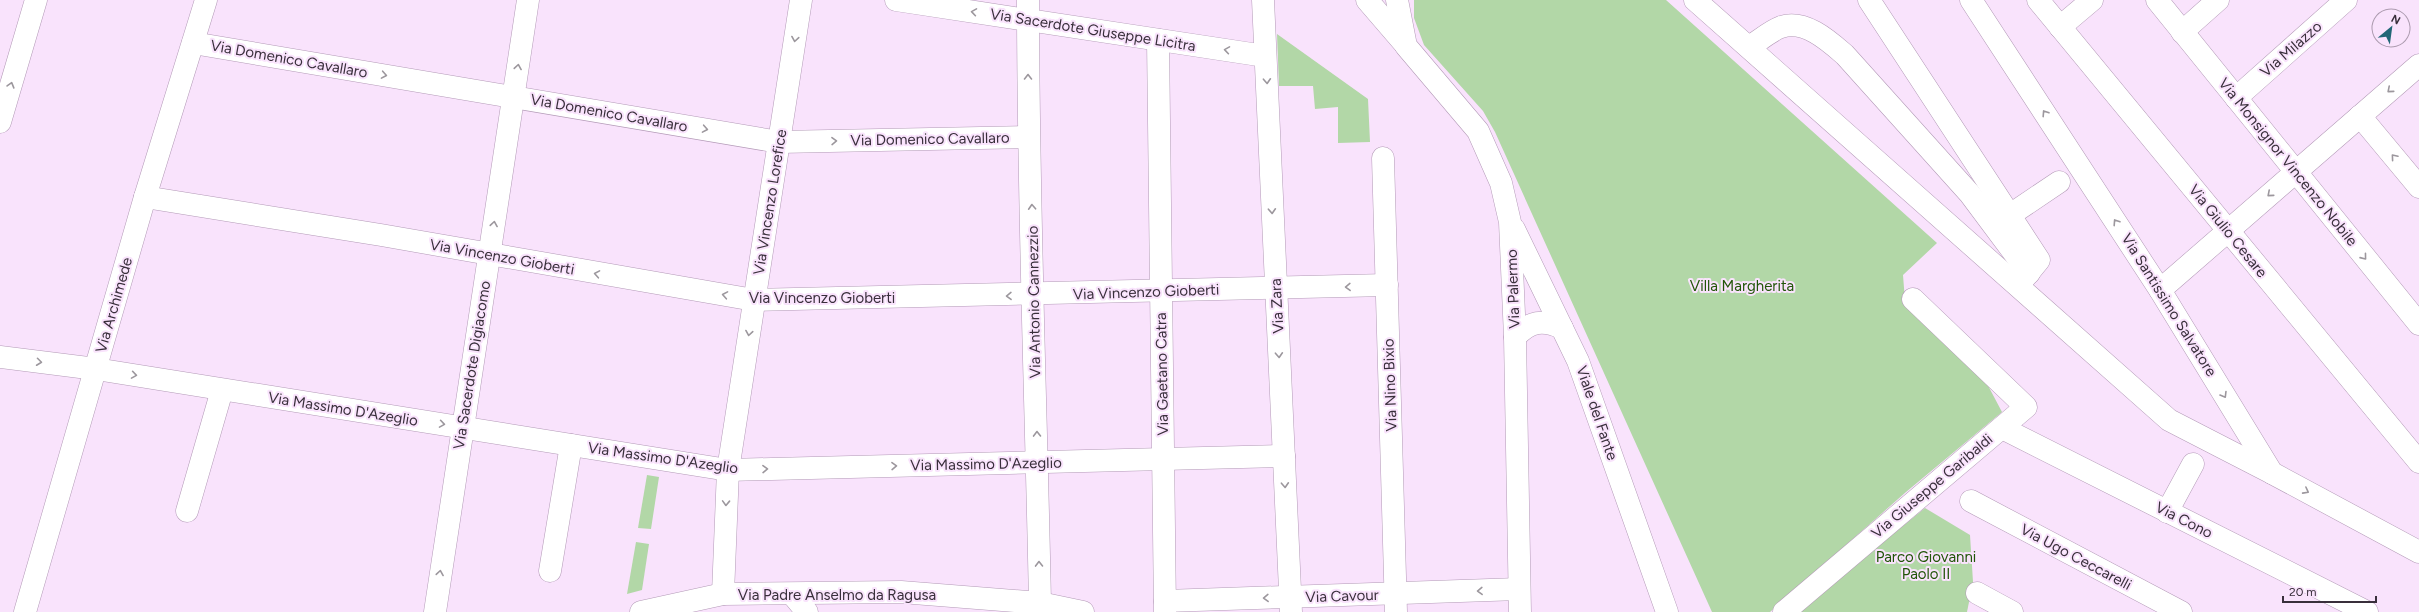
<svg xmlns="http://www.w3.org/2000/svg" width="2419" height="612" viewBox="0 0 2419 612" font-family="Figtree,sans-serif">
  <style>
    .green { fill: #b2d7a7 }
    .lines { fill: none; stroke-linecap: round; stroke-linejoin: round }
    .minor-casing { stroke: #b39ab7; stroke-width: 23 }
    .major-casing { stroke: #b39ab7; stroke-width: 23 }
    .minor { stroke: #fff; stroke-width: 22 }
    .major { stroke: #fff; stroke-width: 22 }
    .oneway { stroke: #9c979d }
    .labels { text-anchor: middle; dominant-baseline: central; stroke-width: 4; stroke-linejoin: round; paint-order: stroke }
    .street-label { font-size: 15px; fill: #392f3b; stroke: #f9e3fc }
    .park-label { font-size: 15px; fill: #205507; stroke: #f9e3fc }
  </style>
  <rect width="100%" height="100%" fill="#f9e3fc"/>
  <!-- green -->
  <g class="green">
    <path d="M 1414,0 L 1666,0 L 1937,243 L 1903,275 L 1905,301 L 1984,378 L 2002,412 L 1906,492 L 1770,612 L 1712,612 L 1495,132 L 1483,111 L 1424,45 L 1414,18 Z"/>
    <path d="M 1277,34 L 1368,99 L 1370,142 L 1338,143 L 1338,107 L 1315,109 L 1313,86 L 1279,86 Z"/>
    <path d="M 647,475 L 659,477 L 651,529 L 638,528 Z"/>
    <path d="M 1925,508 L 1970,535 L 1973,582 L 1967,612 L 1797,612 Z"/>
    <path d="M 636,542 L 649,544 L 642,590 L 627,594 Z"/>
  </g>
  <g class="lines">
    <defs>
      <g id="minor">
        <path d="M 896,0 L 1265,56"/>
        <path d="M 1028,0 C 1028,201 1036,402 1040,603"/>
        <path d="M 1263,0 L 1291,612"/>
        <path d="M 1367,0 L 1404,43"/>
        <path d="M 1397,0 L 1406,46 L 1478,131 L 1501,183 L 1510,222 L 1515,337 L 1520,612"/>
        <path d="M 1695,0 L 2169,420 L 2272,473"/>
        <path d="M 1869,0 L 2039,260 L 2021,282"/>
        <path d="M 1971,0 L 2160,290 L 2272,473 L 2419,552"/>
        <path d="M 2038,0 L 2419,462"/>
        <path d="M 2157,0 L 2419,324"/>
        <path d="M 2060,27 L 2092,0"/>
        <path d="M 2182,32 L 2218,0"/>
        <path d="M 1158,40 L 1165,612"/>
        <path d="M 193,43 L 779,142 L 1028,137"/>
        <path d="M 1749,47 C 1759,41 1770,31 1781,27 C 1805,19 1829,41 1845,55 L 1970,194 L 2029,273"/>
        <path d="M 2236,98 L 2346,0"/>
        <path d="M 2360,116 L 2419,187"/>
        <path d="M 0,122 L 36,0"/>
        <path d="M 1383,158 L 1396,612"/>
        <path d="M 145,197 L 381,235 L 754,300 L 1387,285"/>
        <path d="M 2010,215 L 2059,182"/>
        <path d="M 1514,229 L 1578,361 L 1667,612"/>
        <path d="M 2160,290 L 2419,65"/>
        <path d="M 1515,337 C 1530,321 1543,319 1562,328"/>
        <path d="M 0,357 L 96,369 L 728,470 L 1284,456"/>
        <path d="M 2002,428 L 2367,612"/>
        <path d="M 1971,501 L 2181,612"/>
        <path d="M 187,511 L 222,390"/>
        <path d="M 2167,512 L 2193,464"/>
        <path d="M 550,571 L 571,445"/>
        <path d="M 1977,593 L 2012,612"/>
        <path d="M 723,594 L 728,470 L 801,0"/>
        <path d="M 792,594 L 807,612"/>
        <path d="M 1165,601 L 1519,589"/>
        <path d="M 435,612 L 528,0"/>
        <path d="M 641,612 L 723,594 L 901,592 L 1040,603 L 1083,612"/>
        <path d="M 1784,612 L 2026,407 L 1913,299"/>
      </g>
      <path id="major" d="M 25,612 L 145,197 L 206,0"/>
    </defs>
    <!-- minor casing -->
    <use href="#minor" class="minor-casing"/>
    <!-- major casing -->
    <use href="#major" class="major-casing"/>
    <!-- minor -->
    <use href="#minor" class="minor"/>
    <!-- major -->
    <use href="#major" class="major"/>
  </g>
  <!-- one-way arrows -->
  <defs><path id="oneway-chevron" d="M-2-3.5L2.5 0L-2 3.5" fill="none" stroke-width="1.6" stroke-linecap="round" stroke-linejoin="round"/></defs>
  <g class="oneway">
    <use href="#oneway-chevron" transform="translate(974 12) rotate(-171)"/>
    <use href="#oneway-chevron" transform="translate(795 39) rotate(99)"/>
    <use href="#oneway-chevron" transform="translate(1227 50) rotate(-171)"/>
    <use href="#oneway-chevron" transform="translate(518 67) rotate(-81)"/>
    <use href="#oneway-chevron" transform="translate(384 75) rotate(10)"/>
    <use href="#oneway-chevron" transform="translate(1028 77) rotate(-90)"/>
    <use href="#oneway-chevron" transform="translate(1267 81) rotate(87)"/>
    <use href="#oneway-chevron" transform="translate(11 85) rotate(-74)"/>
    <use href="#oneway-chevron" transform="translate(2390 90) rotate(139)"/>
    <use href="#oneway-chevron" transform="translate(2045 113) rotate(-123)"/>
    <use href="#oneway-chevron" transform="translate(705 129) rotate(10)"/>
    <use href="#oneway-chevron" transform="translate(834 141) rotate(-1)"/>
    <use href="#oneway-chevron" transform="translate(2394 157) rotate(-130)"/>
    <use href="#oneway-chevron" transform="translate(2270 194) rotate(139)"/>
    <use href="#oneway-chevron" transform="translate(1032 207) rotate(-93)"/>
    <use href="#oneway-chevron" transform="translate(1272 211) rotate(87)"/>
    <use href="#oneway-chevron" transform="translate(2116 222) rotate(-123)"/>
    <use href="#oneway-chevron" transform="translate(494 224) rotate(-81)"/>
    <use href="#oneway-chevron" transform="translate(2364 257) rotate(51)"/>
    <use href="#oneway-chevron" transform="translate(597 274) rotate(-170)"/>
    <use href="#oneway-chevron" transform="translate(1348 287) rotate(178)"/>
    <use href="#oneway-chevron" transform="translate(725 295) rotate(-170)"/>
    <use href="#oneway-chevron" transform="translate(1009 296) rotate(179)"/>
    <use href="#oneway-chevron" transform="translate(749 333) rotate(99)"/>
    <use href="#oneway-chevron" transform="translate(1279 355) rotate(87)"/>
    <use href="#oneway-chevron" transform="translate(39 362) rotate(7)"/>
    <use href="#oneway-chevron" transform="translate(134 375) rotate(9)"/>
    <use href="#oneway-chevron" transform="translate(2224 395) rotate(59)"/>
    <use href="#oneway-chevron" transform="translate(442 424) rotate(9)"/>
    <use href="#oneway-chevron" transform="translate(1037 434) rotate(-91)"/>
    <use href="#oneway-chevron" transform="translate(894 466) rotate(-1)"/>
    <use href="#oneway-chevron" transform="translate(765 469) rotate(-1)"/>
    <use href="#oneway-chevron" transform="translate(1285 485) rotate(87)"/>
    <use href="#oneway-chevron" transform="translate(2306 491) rotate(28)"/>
    <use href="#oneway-chevron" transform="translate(726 503) rotate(92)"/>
    <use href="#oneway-chevron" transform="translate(1039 564) rotate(-91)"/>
    <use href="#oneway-chevron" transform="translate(440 573) rotate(-81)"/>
    <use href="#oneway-chevron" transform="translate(1480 591) rotate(178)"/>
    <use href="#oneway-chevron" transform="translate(1266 598) rotate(178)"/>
  </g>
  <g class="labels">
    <!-- street labels -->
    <g class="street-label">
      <text transform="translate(1093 30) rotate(9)">Via Sacerdote Giuseppe Licitra</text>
      <text transform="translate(2291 49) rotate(-41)">Via Milazzo</text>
      <text transform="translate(289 59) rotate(10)">Via Domenico Cavallaro</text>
      <text transform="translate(609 113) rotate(10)">Via Domenico Cavallaro</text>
      <text transform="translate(930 139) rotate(-1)">Via Domenico Cavallaro</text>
      <text transform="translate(2288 162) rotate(51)">Via Monsignor Vincenzo Nobile</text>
      <text transform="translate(770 202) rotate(-81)">Via Vincenzo Lorefice</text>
      <text transform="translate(2228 231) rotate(51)">Via Giulio Cesare</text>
      <text transform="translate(502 257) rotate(10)">Via Vincenzo Gioberti</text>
      <text transform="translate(1513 289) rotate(-92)">Via Palermo</text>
      <text transform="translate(1146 292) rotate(-2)">Via Vincenzo Gioberti</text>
      <text x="822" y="298">Via Vincenzo Gioberti</text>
      <text transform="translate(1034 302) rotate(-91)">Via Antonio Cannezzio</text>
      <text transform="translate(114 305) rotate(-74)">Via Archimede</text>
      <text transform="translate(2169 305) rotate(58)">Via Santissimo Salvatore</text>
      <text transform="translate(1277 306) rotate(-93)">Via Zara</text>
      <text transform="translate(472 365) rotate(-81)">Via Sacerdote Digiacomo</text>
      <text transform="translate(1162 374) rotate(-91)">Via Gaetano Catra</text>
      <text transform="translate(1390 385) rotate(-92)">Via Nino Bixio</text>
      <text transform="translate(343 409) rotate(9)">Via Massimo D'Azeglio</text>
      <text transform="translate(1597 413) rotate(71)">Viale del Fante</text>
      <text transform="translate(663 458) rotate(8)">Via Massimo D'Azeglio</text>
      <text transform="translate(986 464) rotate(-1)">Via Massimo D'Azeglio</text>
      <text transform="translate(1932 486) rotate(-40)">Via Giuseppe Garibaldi</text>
      <text transform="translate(2184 520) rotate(27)">Via Cono</text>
      <text transform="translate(2076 557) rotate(28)">Via Ugo Ceccarelli</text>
      <text x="837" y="595">Via Padre Anselmo da Ragusa</text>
      <text transform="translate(1342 596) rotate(-2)">Via Cavour</text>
    </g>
    <!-- park labels -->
    <g class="park-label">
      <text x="1742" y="286">Villa Margherita</text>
      <text x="1926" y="557">Parco Giovanni<tspan x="1926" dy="17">Paolo II</tspan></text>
    </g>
  </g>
  <!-- north arrow -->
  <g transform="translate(2391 28) rotate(29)"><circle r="19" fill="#f9e3fc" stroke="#ac9baf"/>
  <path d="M0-3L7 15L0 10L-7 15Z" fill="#216776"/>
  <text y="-6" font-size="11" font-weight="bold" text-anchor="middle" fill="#392f3b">N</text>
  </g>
  <!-- scale -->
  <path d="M2283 596v6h93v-6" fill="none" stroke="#392f3b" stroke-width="2"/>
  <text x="2289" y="596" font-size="12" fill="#392f3b" stroke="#f9e3fc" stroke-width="3" paint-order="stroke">20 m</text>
</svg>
